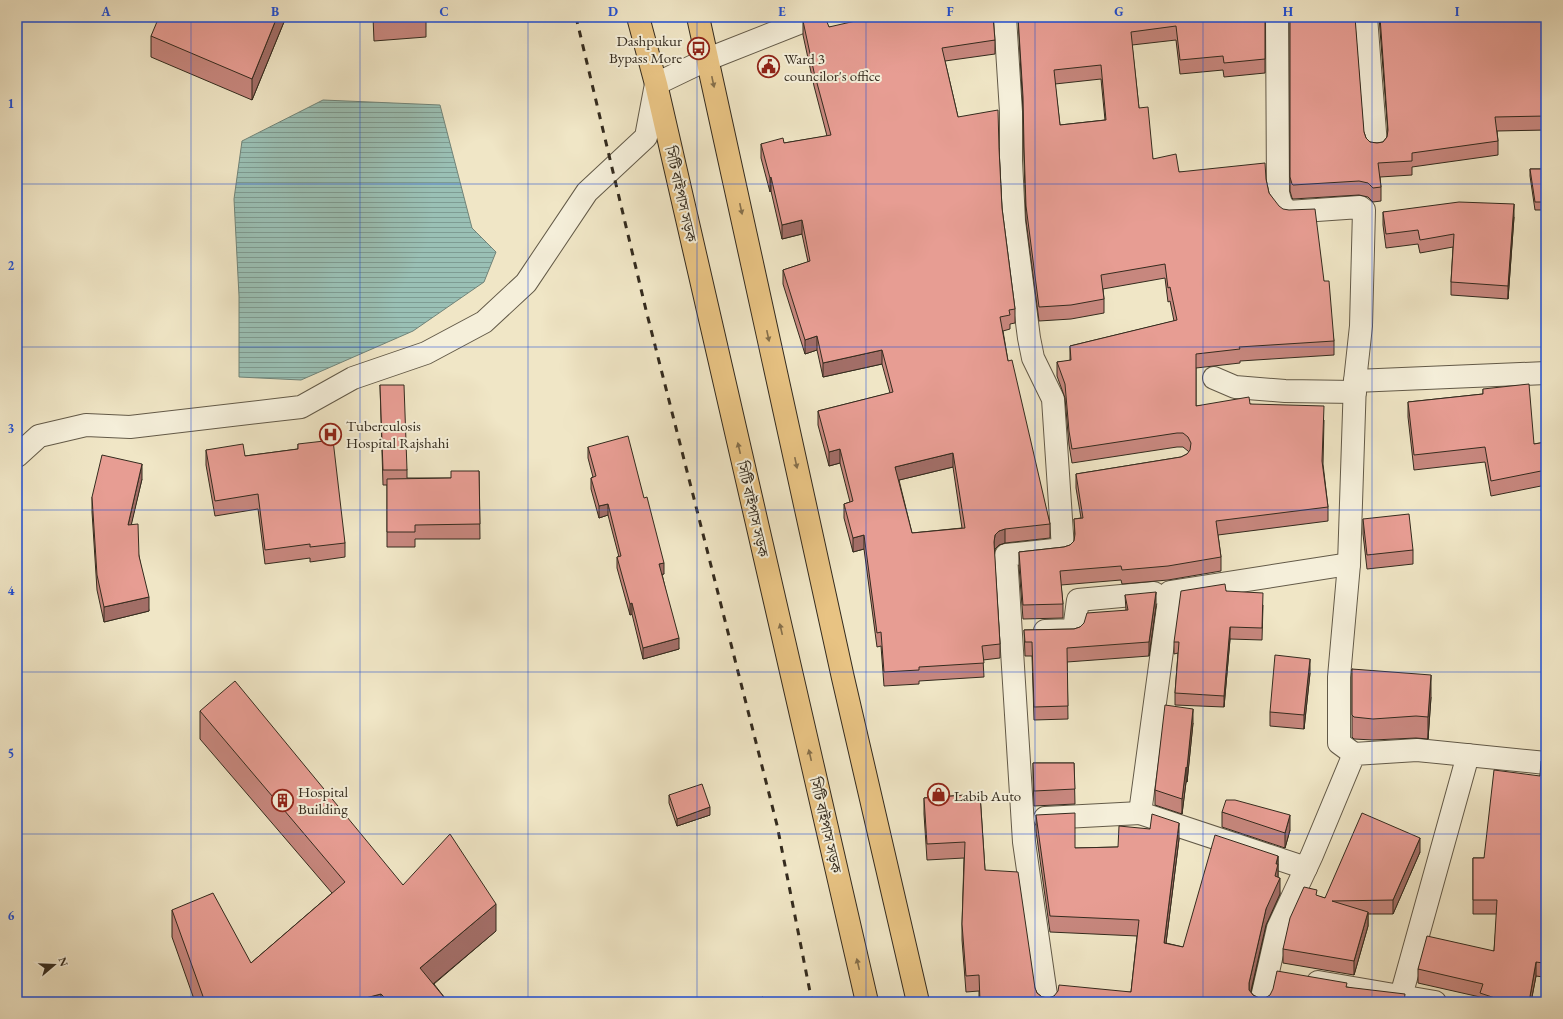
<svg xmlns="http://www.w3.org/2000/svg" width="1563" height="1019" viewBox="0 0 1563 1019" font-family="'EB Garamond','Noto Serif Bengali',serif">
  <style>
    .water { fill: url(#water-rules); stroke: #718479 }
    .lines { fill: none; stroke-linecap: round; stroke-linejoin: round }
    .minor-casing { stroke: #635a48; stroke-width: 24 }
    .major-casing { stroke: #342b1e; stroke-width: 24 }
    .minor { stroke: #f5efda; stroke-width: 22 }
    .major { stroke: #e8c383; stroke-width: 22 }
    .rail { stroke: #342b1e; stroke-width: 3; stroke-dasharray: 7 7; stroke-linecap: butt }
    .wall { fill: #c7877e; stroke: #342b1e; fill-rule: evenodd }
    .shaded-wall { fill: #a26e67; stroke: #342b1e }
    .building { fill: #e79d93; stroke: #342b1e; fill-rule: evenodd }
    .oneway { fill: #856f4b }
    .grid { fill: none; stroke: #1d4ed8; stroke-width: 1; stroke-opacity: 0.55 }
    .labels { text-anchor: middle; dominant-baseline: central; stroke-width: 4; stroke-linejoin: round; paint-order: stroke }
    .poi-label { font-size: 15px; fill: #342b1e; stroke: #f5efda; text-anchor: start }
    .street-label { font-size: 15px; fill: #342b1e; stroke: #f5efda }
    .neatline { fill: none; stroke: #1d4ed8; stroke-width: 1.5 }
    .grid-label { font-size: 13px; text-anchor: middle; font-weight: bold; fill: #1d4ed8 }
  </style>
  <defs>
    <pattern id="water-rules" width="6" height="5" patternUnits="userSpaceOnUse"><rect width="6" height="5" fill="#9ac0b5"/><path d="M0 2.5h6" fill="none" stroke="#7e9c93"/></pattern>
  </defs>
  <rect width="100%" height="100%" fill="#f0e6c6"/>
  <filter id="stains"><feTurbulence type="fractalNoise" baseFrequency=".005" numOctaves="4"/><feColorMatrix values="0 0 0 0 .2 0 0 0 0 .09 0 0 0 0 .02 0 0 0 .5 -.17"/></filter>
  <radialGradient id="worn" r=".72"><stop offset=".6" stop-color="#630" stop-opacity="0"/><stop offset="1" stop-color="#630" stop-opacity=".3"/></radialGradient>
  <!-- water -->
  <path class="water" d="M 323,100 L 440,105 L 472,228 L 496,252 L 484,282 L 413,331 L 301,380 L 239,377 L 239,296 L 234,199 L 242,141 Z"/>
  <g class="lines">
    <defs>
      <g id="minor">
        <path d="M 1005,17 L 1011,112 L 1011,161 L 1014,221 L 1029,338 L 1033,358 L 1053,399 L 1063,549 L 1006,555 L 1024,842 L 1047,1002"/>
        <path d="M 1277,17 L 1278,193 L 1281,204 L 1288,212 L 1360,207 L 1364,210 L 1361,326 L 1355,381"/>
        <path d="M 1366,17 L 1376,145"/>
        <path d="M 1214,378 L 1235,387 L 1285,391 L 1355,392"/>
        <path d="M 17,456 L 39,436 L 86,425 L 130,427 L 301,407 L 353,378 L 426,353 L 484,322 L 526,283 L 587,192 L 646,137 L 656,84 L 708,59 L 814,17"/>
        <path d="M 1045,631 L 1074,630 L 1078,600 L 1154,593"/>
        <path d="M 1354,754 L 1339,743 L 1339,677 L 1349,564 L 1355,381 L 1546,373"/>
        <path d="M 1045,818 L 1140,813"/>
        <path d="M 1306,868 L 1140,813 L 1170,592 L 1349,564"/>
        <path d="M 1318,982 L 1435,1002"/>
        <path d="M 1401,996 L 1468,755"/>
        <path d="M 1261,1002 L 1278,928 L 1312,855 L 1354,754 L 1417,750 L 1546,763"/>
      </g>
      <g id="major">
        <path d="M 638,17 L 656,84 L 867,1002"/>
        <path d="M 698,17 L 843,678 L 918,1002"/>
      </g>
    </defs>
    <!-- minor casing -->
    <use href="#minor" class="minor-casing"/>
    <!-- major casing -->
    <use href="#major" class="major-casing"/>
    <!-- minor -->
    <use href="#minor" class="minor"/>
    <!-- major -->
    <use href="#major" class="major"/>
    <!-- rail -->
    <path class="rail" d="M 576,17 L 646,310 L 777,825 L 812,1002"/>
  </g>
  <!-- wall -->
  <g class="wall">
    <path d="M 286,17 L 252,100 L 151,57 L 151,36 Z"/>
    <path d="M 373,17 L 426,17 L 426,37 L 374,41 Z"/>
    <path d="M 1018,17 L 1265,17 L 1265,73 L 1224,77 L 1223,70 L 1180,74 L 1176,40 L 1132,45 L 1139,108 L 1153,159 L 1179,172 L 1266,179 L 1269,193 L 1324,281 L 1334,341 L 1334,355 L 1240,361 L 1240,363 L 1196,368 L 1196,406 L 1250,404 L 1324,420 L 1323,464 L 1328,507 L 1328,521 L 1218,535 L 1221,557 L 1221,571 L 1168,580 L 1122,584 L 1121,580 L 1061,585 L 1063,604 L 1063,618 L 1023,619 L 1019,566 L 1019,552 L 1064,547 L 1070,545 L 1074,541 L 1075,538 L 1074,519 L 1081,518 L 1076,488 L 1076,474 L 1181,457 L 1187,454 L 1189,452 L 1188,451 L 1183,447 L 1177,447 L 1072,463 L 1069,445 L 1065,398 L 1057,376 L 1057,362 L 1070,361 L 1070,346 L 1174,321 L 1170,301 L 1168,302 L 1165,278 L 1103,289 L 1104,299 L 1104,313 L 1071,319 L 1039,321 L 1026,220 L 1024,161 L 1023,111 ZM 1101,79 L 1105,120 L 1060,125 L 1055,84 Z"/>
    <path d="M 1290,17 L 1364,132 L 1366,138 L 1370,142 L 1377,143 L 1383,142 L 1387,137 L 1388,134 L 1379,17 L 1431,17 L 1431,18 L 1546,17 L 1546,130 L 1497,131 L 1498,141 L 1498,155 L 1412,167 L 1412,175 L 1380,177 L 1381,187 L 1381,201 L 1373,202 L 1368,197 L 1359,195 L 1293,199 L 1292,198 L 1290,191 Z"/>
    <path d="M 803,21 L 829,27 L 995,40 L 995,54 L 945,61 L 958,117 L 999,148 L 1002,208 L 1015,309 L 1015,323 L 1010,324 L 1010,329 L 1003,331 L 1008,361 L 1050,524 L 1050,538 L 1005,543 L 999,545 L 995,549 L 994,553 L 1000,644 L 1000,658 L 983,660 L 984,677 L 919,681 L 919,684 L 884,686 L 881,646 L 877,647 L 864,549 L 853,552 L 844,518 L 844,504 L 850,502 L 840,463 L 829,466 L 818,425 L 818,411 L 890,393 L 882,364 L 823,377 L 817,350 L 805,354 L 783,284 L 783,270 L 808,262 L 802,234 L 782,239 L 771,191 L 770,192 L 761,158 L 761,144 L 784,143 L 827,136 L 814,86 L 803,35 ZM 953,467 L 962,528 L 912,533 L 899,480 Z"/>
    <path d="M 1530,169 L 1546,169 L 1546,210 L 1535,210 L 1530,176 Z"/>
    <path d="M 1383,212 L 1514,217 L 1508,299 L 1451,295 L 1451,282 L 1453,247 L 1420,253 L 1418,244 L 1386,248 L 1383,225 Z"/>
    <path d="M 380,385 L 407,470 L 407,478 L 451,478 L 479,471 L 480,539 L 415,539 L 415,547 L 387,547 L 387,485 L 383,485 Z"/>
    <path d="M 1483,389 L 1534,444 L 1546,442 L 1546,485 L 1491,496 L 1485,462 L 1414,470 L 1408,417 L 1408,402 L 1483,394 Z"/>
    <path d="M 298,444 L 345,543 L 345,557 L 310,562 L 310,558 L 265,564 L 258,509 L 215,516 L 206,465 L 206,450 L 245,456 L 298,449 Z"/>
    <path d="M 588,447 L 664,574 L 662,574 L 679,649 L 643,659 L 632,614 L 630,615 L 617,568 L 617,557 L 619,557 L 608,515 L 599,518 L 591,489 L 591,478 L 593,477 L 588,458 Z"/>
    <path d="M 142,479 L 131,524 L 139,556 L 149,611 L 104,622 L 97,590 L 92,512 L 92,497 Z"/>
    <path d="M 1363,519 L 1413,550 L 1413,564 L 1367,569 L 1363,534 Z"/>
    <path d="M 1226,591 L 1263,605 L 1262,640 L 1230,639 L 1224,707 L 1175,705 L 1175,693 L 1178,653 L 1174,654 L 1174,642 Z"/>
    <path d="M 1125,595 L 1156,606 L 1149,656 L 1067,662 L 1068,719 L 1034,720 L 1032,656 L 1025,656 L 1024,630 L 1074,629 L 1080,627 L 1126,610 Z"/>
    <path d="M 1352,669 L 1431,697 L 1428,739 L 1416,738 L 1373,740 L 1354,739 L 1352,737 Z"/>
    <path d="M 1310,673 L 1304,729 L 1270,726 L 1270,712 Z"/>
    <path d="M 1546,693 L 1546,751 L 1542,750 L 1542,736 Z"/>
    <path d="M 200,711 L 403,885 L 496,931 L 434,984 L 448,1002 L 195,1002 L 172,937 L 172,910 L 251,963 L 332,893 L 200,739 Z"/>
    <path d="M 1193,723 L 1187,782 L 1186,782 L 1182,814 L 1155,805 L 1155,790 Z"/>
    <path d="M 1546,761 L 1546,941 L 1543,977 L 1536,976 L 1531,1002 L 1480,1002 L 1480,997 L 1418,983 L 1418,969 L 1494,951 L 1497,914 L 1473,914 L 1473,858 L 1484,858 L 1540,776 Z"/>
    <path d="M 1033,763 L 1074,763 L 1075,804 L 1034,806 L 1033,778 Z"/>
    <path d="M 980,794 L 985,870 L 1037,993 L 1042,997 L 1048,998 L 1131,992 L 1137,936 L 1050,932 L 1036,831 L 1036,815 L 1075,848 L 1118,847 L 1179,839 L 1166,943 L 1183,947 L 1278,856 L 1278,877 L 1280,894 L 1266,925 L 1251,992 L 1253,995 L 1259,998 L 1265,998 L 1347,987 L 1405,1002 L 979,1002 L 979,991 L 966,992 L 962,940 L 962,924 L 964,858 L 927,860 L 924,814 L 924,798 Z"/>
    <path d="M 669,795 L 710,815 L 677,826 L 669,803 Z"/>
    <path d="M 1222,812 L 1290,830 L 1285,848 L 1222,827 Z"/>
    <path d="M 1420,852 L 1393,914 L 1368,914 L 1368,926 L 1354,975 L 1283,963 L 1283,949 L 1317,896 L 1325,898 Z"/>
  </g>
  <!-- shaded-wall -->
  <g class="shaded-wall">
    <path d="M 277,17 L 286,17 L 252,100 L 252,79 Z"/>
    <path d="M 771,177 L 771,191 L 770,192 L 770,178 Z"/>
    <path d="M 1514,204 L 1514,217 L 1508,299 L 1508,286 Z"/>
    <path d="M 802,220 L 802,234 L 782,239 L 782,225 Z"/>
    <path d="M 817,336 L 817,350 L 805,354 L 805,340 Z"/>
    <path d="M 882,350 L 882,364 L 823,377 L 823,363 Z"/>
    <path d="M 840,449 L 840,463 L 829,466 L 829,452 Z"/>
    <path d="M 953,453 L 953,467 L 895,481 L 895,467 Z"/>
    <path d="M 142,464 L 142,479 L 128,539 L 128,525 Z"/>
    <path d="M 608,504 L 608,515 L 599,518 L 599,506 Z"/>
    <path d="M 1005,529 L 1005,543 L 999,545 L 995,549 L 994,556 L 994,542 L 995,535 L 999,531 Z"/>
    <path d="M 864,535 L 864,549 L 853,552 L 853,538 Z"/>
    <path d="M 664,563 L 664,574 L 659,575 L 659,564 Z"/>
    <path d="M 1156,592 L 1156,606 L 1149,656 L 1149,642 Z"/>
    <path d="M 149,597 L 149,611 L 104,622 L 104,607 Z"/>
    <path d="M 632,603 L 632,614 L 630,615 L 630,604 Z"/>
    <path d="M 1230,627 L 1230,639 L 1224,707 L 1224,696 Z"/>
    <path d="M 679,638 L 679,649 L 643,659 L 643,648 Z"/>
    <path d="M 1310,659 L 1310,673 L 1304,729 L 1304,715 Z"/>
    <path d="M 1431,675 L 1431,697 L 1428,739 L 1428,717 Z"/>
    <path d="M 1193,709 L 1193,723 L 1187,782 L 1187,768 Z"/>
    <path d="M 1186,767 L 1186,782 L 1182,814 L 1182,799 Z"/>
    <path d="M 710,807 L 710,815 L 677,826 L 677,819 Z"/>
    <path d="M 1290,815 L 1290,830 L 1285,848 L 1285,833 Z"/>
    <path d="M 1179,823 L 1179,839 L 1164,959 L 1164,943 Z"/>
    <path d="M 1420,838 L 1420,852 L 1393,914 L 1393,900 Z"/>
    <path d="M 1278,856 L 1278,880 L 1280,878 L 1280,894 L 1266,925 L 1249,999 L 1249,983 Z"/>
    <path d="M 496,904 L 496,931 L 420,995 L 420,968 Z"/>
    <path d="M 1368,912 L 1368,926 L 1354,975 L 1354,961 Z"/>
    <path d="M 1546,927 L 1546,941 L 1543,977 L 1543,963 Z"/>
    <path d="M 1536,962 L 1536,976 L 1531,1002 L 1529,1002 Z"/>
    <path d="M 381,994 L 381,1002 L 350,1002 Z"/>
  </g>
  <!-- building -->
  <g class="building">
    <path d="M 159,17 L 277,17 L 252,79 L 151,36 Z"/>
    <path d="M 374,17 L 402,17 L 374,19 Z"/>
    <path d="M 813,17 L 825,17 L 829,27 L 873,17 L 993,17 L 995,40 L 942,48 L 958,117 L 998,110 L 999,148 L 1002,208 L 1015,309 L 1009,310 L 1010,315 L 1000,317 L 1008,361 L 1012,360 L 1050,524 L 1005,529 L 999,531 L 995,535 L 994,542 L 1000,644 L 982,646 L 984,663 L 919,667 L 919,670 L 884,672 L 881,632 L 877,633 L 864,535 L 853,538 L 844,504 L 853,501 L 840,449 L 829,452 L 818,411 L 893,392 L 882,350 L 823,363 L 817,336 L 805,340 L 783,270 L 810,261 L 802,220 L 782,225 L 771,177 L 770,178 L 761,144 L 783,138 L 784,143 L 831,135 L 814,72 L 803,21 ZM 953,453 L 965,528 L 912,533 L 895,467 Z"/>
    <path d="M 1018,17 L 1265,17 L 1265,59 L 1224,63 L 1223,56 L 1180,60 L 1176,26 L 1131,32 L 1139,108 L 1148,107 L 1153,159 L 1176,154 L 1179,172 L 1265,163 L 1266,179 L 1269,193 L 1279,206 L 1283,209 L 1289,210 L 1315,209 L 1324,281 L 1329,281 L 1334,341 L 1239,347 L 1240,349 L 1196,354 L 1196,406 L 1249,397 L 1250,404 L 1324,406 L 1322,461 L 1328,507 L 1216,521 L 1221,557 L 1168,566 L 1122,570 L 1121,566 L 1060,571 L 1063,604 L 1023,605 L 1019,552 L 1064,547 L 1070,545 L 1074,541 L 1075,534 L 1074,519 L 1083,518 L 1076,474 L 1181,457 L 1187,454 L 1190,450 L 1191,443 L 1188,437 L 1183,433 L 1177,433 L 1072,449 L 1069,431 L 1065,384 L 1057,362 L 1071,360 L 1070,346 L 1177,320 L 1170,287 L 1168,288 L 1165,264 L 1101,275 L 1104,299 L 1071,305 L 1039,307 L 1026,206 L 1024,147 L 1023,97 ZM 1101,65 L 1106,120 L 1060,125 L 1054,70 Z"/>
    <path d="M 1290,17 L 1355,17 L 1364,132 L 1366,138 L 1370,142 L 1377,143 L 1383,142 L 1387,137 L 1388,130 L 1380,17 L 1431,17 L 1431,18 L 1546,17 L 1546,116 L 1495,117 L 1498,141 L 1412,153 L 1412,161 L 1378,163 L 1381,187 L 1373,188 L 1368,183 L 1359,181 L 1293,185 L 1292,184 L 1290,177 Z"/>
    <path d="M 1530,169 L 1546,169 L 1546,202 L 1535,202 Z"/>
    <path d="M 1459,202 L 1514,204 L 1508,286 L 1451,282 L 1454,234 L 1420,240 L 1418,230 L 1386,234 L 1383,212 Z"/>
    <path d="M 1529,384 L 1534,444 L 1546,442 L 1546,470 L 1491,481 L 1485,447 L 1414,455 L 1408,402 L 1483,394 L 1483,389 Z"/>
    <path d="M 380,385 L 404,385 L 407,470 L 383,470 Z"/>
    <path d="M 628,436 L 644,498 L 647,497 L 664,563 L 659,564 L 679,638 L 643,648 L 632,603 L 630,604 L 617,557 L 621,556 L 608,504 L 599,506 L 591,478 L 596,476 L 588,447 Z"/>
    <path d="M 333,440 L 345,543 L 310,547 L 310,544 L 265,550 L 258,494 L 215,501 L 206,450 L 243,444 L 245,456 L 298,449 L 298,444 Z"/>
    <path d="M 102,455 L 142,464 L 128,525 L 138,524 L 139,556 L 149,597 L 104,607 L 97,575 L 92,497 Z"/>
    <path d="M 451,471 L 479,471 L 480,524 L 415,525 L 415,532 L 387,532 L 387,479 L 451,478 Z"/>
    <path d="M 1409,514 L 1413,550 L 1367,555 L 1363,519 Z"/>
    <path d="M 1225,584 L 1226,591 L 1263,593 L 1262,628 L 1230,627 L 1224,696 L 1175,693 L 1179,642 L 1174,642 L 1181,591 Z"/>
    <path d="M 1156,592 L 1149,642 L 1067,648 L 1068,706 L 1034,707 L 1032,642 L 1025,642 L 1024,630 L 1074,629 L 1080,627 L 1084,623 L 1087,613 L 1128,610 L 1125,595 Z"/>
    <path d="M 1275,655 L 1310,659 L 1304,715 L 1270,712 Z"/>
    <path d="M 1352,669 L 1431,675 L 1428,717 L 1416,716 L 1373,719 L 1354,717 L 1352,715 Z"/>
    <path d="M 235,681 L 403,885 L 450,834 L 496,904 L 420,968 L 448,1002 L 389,1002 L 381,994 L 350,1002 L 205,1002 L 172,910 L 213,893 L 251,963 L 345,882 L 200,711 Z"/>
    <path d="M 1544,693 L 1546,693 L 1546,737 L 1542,736 Z"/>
    <path d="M 1165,705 L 1193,709 L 1187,768 L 1186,767 L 1182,799 L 1155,790 Z"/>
    <path d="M 1541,761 L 1546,761 L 1546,927 L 1543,963 L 1536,962 L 1529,1002 L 1507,1002 L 1480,993 L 1483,984 L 1418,969 L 1427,936 L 1494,951 L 1497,900 L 1473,900 L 1473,858 L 1484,858 L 1494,770 L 1540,776 Z"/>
    <path d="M 1033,763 L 1074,763 L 1075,789 L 1034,791 Z"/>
    <path d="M 702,784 L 710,807 L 677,819 L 669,795 Z"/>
    <path d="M 980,794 L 985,870 L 1018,872 L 1035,988 L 1037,993 L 1042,997 L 1048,998 L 1054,996 L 1058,991 L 1059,985 L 1131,992 L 1139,920 L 1050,916 L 1036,815 L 1075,813 L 1075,848 L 1118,847 L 1119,826 L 1150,829 L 1152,814 L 1179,823 L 1164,943 L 1183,947 L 1215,835 L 1278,856 L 1276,864 L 1278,864 L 1275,876 L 1280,878 L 1266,909 L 1249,983 L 1249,990 L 1253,995 L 1259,998 L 1265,998 L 1270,995 L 1273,989 L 1277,971 L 1347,983 L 1346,987 L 1405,994 L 1404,1002 L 980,1002 L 979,975 L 966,976 L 962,924 L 965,842 L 927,844 L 924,798 Z"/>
    <path d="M 1226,800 L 1235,800 L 1290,815 L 1285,833 L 1222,812 Z"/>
    <path d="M 1362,813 L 1420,838 L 1393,900 L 1332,901 L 1368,912 L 1354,961 L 1283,949 L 1290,918 L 1304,887 L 1317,890 L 1316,895 L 1325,898 Z"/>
    <path d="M 763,997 L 765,1002 L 747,1002 Z"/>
  </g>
  <!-- one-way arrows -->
  <defs><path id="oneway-solid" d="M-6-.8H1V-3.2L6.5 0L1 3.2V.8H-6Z"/></defs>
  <g class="oneway">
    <use href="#oneway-solid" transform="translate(713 82) rotate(78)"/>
    <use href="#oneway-solid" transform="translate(741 209) rotate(78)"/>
    <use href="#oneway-solid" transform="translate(768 336) rotate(78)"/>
    <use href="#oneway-solid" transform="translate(739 448) rotate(-103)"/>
    <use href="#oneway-solid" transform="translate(796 463) rotate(78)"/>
    <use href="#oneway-solid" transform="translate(781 629) rotate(-103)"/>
    <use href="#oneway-solid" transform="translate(810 755) rotate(-103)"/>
    <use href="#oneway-solid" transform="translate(858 964) rotate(-103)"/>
  </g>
  <!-- grid -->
  <path class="grid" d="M 191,17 L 191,1002M 360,17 L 360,1002M 528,17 L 528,1002M 697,17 L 697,1002M 866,17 L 866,1002M 1035,17 L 1035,1002M 1203,17 L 1203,1002M 1372,17 L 1372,1002M 17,184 L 1546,184M 17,347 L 1546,347M 17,510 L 1546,510M 17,672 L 1546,672M 17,834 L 1546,834"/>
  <!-- icons -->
  <defs>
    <symbol id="bus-ring" viewBox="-11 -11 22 22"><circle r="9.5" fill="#f5efda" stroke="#8f2418" stroke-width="1.5"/><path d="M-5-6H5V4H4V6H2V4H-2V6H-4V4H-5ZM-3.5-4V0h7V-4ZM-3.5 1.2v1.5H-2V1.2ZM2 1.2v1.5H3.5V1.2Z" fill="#8f2418"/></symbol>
    <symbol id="civic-ring" viewBox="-11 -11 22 22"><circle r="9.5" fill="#f5efda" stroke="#8f2418" stroke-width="1.5"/><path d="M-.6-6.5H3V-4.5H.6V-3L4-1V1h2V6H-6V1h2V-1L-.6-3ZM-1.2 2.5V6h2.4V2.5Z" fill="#8f2418"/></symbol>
    <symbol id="hospital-ring" viewBox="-11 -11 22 22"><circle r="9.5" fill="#f5efda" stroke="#8f2418" stroke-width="1.5"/><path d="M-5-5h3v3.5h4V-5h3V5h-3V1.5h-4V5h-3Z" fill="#8f2418"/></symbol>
    <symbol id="shop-ring" viewBox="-11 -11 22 22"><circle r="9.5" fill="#f5efda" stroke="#8f2418" stroke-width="1.5"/><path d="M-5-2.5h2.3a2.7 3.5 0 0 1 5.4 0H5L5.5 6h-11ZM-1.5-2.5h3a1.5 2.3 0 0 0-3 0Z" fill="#8f2418"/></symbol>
    <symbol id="building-ring" viewBox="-11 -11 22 22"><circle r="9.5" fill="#f5efda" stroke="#8f2418" stroke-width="1.5"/><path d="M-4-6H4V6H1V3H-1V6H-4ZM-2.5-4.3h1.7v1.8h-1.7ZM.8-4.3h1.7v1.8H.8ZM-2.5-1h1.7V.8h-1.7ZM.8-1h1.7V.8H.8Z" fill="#8f2418"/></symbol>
  </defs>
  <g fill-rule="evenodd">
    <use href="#bus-ring" x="686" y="36" width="25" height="25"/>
    <use href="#civic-ring" x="756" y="54" width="25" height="25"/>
    <use href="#hospital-ring" x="318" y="422" width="25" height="25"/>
    <use href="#shop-ring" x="926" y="782" width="25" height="25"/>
    <use href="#building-ring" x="270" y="788" width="25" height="25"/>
  </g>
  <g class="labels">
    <!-- poi labels -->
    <g class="poi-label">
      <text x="682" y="40" text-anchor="end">Dashpukur<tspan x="682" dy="17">Bypass More</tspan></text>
      <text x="784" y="58">Ward 3<tspan x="784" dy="17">councilor's office</tspan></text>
      <text x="346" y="425">Tuberculosis<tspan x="346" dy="17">Hospital Rajshahi</tspan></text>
      <text x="298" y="791">Hospital<tspan x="298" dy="17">Building</tspan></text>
      <text x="954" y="795">Labib Auto</text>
    </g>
    <!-- street labels -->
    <g class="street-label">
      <text transform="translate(681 194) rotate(77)">সিটি বাইপাস সড়ক</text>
      <text transform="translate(753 509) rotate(77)">সিটি বাইপাস সড়ক</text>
      <text transform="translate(826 825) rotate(77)">সিটি বাইপাস সড়ক</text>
    </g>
  </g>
  <!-- margin -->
  <rect width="1563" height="1019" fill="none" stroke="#f0e6c6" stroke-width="44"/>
  <!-- north arrow -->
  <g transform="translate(54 965) rotate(71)" stroke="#f5efda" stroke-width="3" paint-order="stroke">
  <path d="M0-3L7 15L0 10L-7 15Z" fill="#342b1e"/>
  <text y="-6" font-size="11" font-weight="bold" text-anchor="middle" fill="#342b1e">N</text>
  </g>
  <rect x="22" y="22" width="1519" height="975" class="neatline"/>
  <g class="grid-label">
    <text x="106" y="16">A</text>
    <text x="275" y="16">B</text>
    <text x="444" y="16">C</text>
    <text x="613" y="16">D</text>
    <text x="782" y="16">E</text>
    <text x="950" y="16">F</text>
    <text x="1119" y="16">G</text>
    <text x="1288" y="16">H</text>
    <text x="1457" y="16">I</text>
    <text x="11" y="108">1</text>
    <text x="11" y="270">2</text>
    <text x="11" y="433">3</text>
    <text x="11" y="595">4</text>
    <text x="11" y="758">5</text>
    <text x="11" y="920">6</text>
  </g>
  <rect width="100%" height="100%" filter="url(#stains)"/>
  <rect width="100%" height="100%" fill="url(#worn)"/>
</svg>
